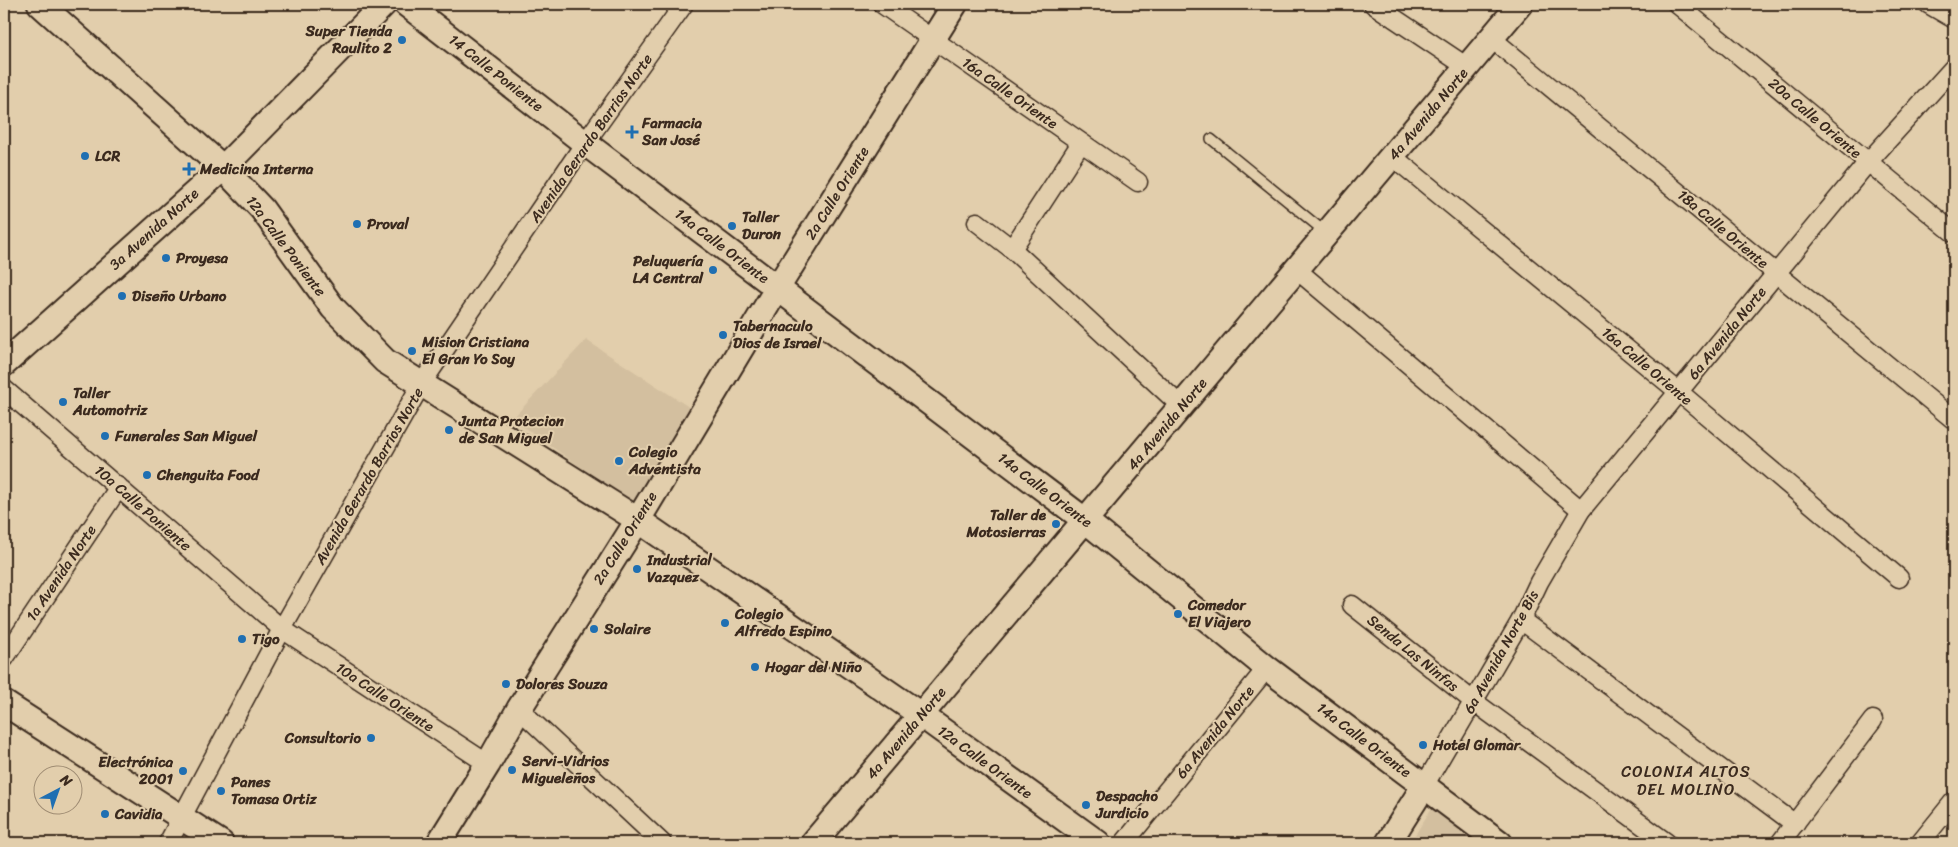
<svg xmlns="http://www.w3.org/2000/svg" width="1958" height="847" viewBox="0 0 1958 847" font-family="Sriracha,sans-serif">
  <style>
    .built { fill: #d3bf9f }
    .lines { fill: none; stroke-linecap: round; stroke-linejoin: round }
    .lane-casing { stroke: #3b2a1e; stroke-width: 12 }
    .street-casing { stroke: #3b2a1e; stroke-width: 21 }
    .secondary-casing { stroke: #3b2a1e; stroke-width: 28 }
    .lane { stroke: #e2ceac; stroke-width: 9 }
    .street { stroke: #e2ceac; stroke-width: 18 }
    .secondary { stroke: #e2ceac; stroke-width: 24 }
    .poi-dot { fill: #1f6fb2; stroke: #e2ceac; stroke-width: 2 }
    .labels { text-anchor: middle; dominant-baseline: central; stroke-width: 4; stroke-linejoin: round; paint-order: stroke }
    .poi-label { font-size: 15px; font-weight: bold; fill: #3b2a1e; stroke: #e2ceac; text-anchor: start }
    .street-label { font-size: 15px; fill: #3b2a1e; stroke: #e2ceac }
    .neighbourhood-label { font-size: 16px; letter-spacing: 1px; fill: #3b2a1e; stroke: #e2ceac }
  </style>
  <rect width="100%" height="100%" fill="#e2ceac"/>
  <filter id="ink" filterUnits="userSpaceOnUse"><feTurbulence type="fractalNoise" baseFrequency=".02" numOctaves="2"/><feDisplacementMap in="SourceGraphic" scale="10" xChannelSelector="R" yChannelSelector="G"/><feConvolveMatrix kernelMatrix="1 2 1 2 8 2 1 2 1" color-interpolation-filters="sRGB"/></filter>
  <g filter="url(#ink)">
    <!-- built -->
    <g class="built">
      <path d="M 586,340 L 695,411 L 642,503 L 632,503 L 512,419 Z"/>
      <path d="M 1433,806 L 1476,843 L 1410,843 Z"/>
    </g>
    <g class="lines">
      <defs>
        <path id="lane" d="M 1211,139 L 1325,232"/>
        <g id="street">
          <path d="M 882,4 L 1138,182"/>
          <path d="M 1373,4 L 1467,67"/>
          <path d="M 1677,4 L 1954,233"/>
          <path d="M 1928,4 L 1954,19"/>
          <path d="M 1491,38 L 1954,420"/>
          <path d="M 1392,156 L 1679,392 L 1899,578"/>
          <path d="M 977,222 L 1012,249 L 1182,407"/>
          <path d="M 1012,249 L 1081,143"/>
          <path d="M 1297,270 L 1581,510"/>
          <path d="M 4,389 L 282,629 L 488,764"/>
          <path d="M 1352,605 L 1473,701 L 1667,843"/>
          <path d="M 1521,620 L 1795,824"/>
          <path d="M 4,659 L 119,487"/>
          <path d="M 519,709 L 662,843"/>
          <path d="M 1424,786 L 1521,620 L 1539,582 L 1581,510 L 1868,162 L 1954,67"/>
          <path d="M 168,843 L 282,629 L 422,383 L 585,143 L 684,4"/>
          <path d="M 1124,843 L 1267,668"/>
          <path d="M 1780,843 L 1873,720"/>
          <path d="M 1920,843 L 1954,801"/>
        </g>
        <g id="secondary">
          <path d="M 40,4 L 223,168 L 262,209 L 333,308 L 385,361 L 638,520 L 921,715 L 1098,843"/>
          <path d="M 406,4 L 585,143 L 1086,521 L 1267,668 L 1500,843"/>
          <path d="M 4,364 L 223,168 L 384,4"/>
          <path d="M 4,703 L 221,843"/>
          <path d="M 439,843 L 488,764 L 519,709 L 638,520 L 778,287 L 955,4"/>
          <path d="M 813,843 L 1520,4"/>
          <path d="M 1388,843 L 1424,786"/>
        </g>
      </defs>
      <!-- lane casing -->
      <use href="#lane" class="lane-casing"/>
      <!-- street casing -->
      <use href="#street" class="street-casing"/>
      <!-- secondary casing -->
      <use href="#secondary" class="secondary-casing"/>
      <!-- lane -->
      <use href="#lane" class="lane"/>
      <!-- street -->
      <use href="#street" class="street"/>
      <!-- secondary -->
      <use href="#secondary" class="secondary"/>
    </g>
  </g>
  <!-- markers -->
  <g class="poi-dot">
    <circle cx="402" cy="40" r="5"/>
    <path d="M629.5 124.5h5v5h5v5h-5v5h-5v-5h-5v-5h5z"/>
    <circle cx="85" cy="156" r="5"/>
    <path d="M186.5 161.5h5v5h5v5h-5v5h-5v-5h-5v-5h5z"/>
    <circle cx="357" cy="224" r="5"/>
    <circle cx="732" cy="226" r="5"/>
    <circle cx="166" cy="258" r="5"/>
    <circle cx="713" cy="270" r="5"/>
    <circle cx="122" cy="296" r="5"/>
    <circle cx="723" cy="335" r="5"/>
    <circle cx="412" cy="351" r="5"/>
    <circle cx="63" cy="402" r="5"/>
    <circle cx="449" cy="430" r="5"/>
    <circle cx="105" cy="436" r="5"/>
    <circle cx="619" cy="461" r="5"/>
    <circle cx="147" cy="475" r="5"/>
    <circle cx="1056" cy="524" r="5"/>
    <circle cx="637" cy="569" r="5"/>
    <circle cx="1178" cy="614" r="5"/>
    <circle cx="725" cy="623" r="5"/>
    <circle cx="594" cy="629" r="5"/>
    <circle cx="242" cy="639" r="5"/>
    <circle cx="755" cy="667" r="5"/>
    <circle cx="506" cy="684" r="5"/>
    <circle cx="371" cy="738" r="5"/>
    <circle cx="1423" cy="745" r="5"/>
    <circle cx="512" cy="770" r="5"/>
    <circle cx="183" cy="771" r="5"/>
    <circle cx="221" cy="791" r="5"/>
    <circle cx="1086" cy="805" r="5"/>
    <circle cx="105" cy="814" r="5"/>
  </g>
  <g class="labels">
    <!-- poi labels -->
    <g class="poi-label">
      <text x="392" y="31" text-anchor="end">Super Tienda<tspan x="392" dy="17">Raulito 2</tspan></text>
      <text x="642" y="123">Farmacia<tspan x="642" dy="17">San José</tspan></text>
      <text x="95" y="156">LCR</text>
      <text x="200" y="169">Medicina Interna</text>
      <text x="742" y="217">Taller<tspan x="742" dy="17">Duron</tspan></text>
      <text x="367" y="224">Proval</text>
      <text x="176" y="258">Proyesa</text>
      <text x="703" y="261" text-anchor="end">Peluquería<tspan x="703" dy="17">LA Central</tspan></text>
      <text x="132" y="296">Diseño Urbano</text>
      <text x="733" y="326">Tabernaculo<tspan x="733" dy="17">Dios de Israel</tspan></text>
      <text x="422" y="342">Mision Cristiana<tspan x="422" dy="17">El Gran Yo Soy</tspan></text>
      <text x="73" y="393">Taller<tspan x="73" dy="17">Automotriz</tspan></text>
      <text x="459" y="421">Junta Protecion<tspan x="459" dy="17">de San Miguel</tspan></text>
      <text x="115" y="436">Funerales San Miguel</text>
      <text x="629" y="452">Colegio<tspan x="629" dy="17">Adventista</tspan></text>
      <text x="157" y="475">Chenguita Food</text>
      <text x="1046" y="515" text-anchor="end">Taller de<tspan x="1046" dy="17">Motosierras</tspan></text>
      <text x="647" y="560">Industrial<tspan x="647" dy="17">Vazquez</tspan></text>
      <text x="1188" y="605">Comedor<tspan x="1188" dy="17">El Viajero</tspan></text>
      <text x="735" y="614">Colegio<tspan x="735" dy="17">Alfredo Espino</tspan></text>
      <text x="604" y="629">Solaire</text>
      <text x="252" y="639">Tigo</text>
      <text x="765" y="667">Hogar del Niño</text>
      <text x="516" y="684">Dolores Souza</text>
      <text x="361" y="738" text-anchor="end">Consultorio</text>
      <text x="1433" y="745">Hotel Glomar</text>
      <text x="522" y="761">Servi-Vidrios<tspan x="522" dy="17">Migueleños</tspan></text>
      <text x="173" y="762" text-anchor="end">Electrónica<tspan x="173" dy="17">2001</tspan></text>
      <text x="231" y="782">Panes<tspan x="231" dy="17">Tomasa Ortiz</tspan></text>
      <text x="1096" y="796">Despacho<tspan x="1096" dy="17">Jurdicio</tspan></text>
      <text x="115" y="814">Cavidia</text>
    </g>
    <!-- street labels -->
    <g class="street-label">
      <text transform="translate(496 73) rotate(38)">14 Calle Poniente</text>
      <text transform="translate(1010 93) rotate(35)">16a Calle Oriente</text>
      <text transform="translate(1428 114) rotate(-50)">4a Avenida Norte</text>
      <text transform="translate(1815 118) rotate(40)">20a Calle Oriente</text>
      <text transform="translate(591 138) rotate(-55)">Avenida Gerardo Barrios Norte</text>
      <text transform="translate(837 193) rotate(-58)">2a Calle Oriente</text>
      <text transform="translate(154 229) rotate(-42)">3a Avenida Norte</text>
      <text transform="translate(1723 229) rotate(40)">18a Calle Oriente</text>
      <text transform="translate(286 246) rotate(53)">12a Calle Poniente</text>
      <text transform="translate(722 246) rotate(37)">14a Calle Oriente</text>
      <text transform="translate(1727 333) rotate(-51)">6a Avenida Norte</text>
      <text transform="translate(1647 366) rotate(40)">16a Calle Oriente</text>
      <text transform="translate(1167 424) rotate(-50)">4a Avenida Norte</text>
      <text transform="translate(369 476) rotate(-60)">Avenida Gerardo Barrios Norte</text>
      <text transform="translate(1045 490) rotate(37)">14a Calle Oriente</text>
      <text transform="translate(143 508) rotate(41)">10a Calle Poniente</text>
      <text transform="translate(625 538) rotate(-58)">2a Calle Oriente</text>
      <text transform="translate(61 573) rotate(-56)">1a Avenida Norte</text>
      <text transform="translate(1501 652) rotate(-61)">6a Avenida Norte Bis</text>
      <text transform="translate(1413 653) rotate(39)">Senda Las Ninfas</text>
      <text transform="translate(385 697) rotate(33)">10a Calle Oriente</text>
      <text transform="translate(1215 732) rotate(-51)">6a Avenida Norte</text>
      <text transform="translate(906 733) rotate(-50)">4a Avenida Norte</text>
      <text transform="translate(1364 740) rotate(37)">14a Calle Oriente</text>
      <text transform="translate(985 762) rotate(36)">12a Calle Oriente</text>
    </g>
    <!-- neighbourhood labels -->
    <g class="neighbourhood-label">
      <text x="1686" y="771">COLONIA ALTOS<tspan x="1686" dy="18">DEL MOLINO</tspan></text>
    </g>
  </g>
  <!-- margin -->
  <rect width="1958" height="847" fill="none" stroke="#e2ceac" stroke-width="20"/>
  <rect x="10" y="10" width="1938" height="827" fill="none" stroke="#3b2a1e" stroke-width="2" filter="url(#ink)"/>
  <!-- north arrow -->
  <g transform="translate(58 790) rotate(41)"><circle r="24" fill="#e2ceac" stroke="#9f8c73"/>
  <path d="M0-4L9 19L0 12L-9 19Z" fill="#1f6fb2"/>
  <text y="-8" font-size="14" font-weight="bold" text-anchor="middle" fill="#3b2a1e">N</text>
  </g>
</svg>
